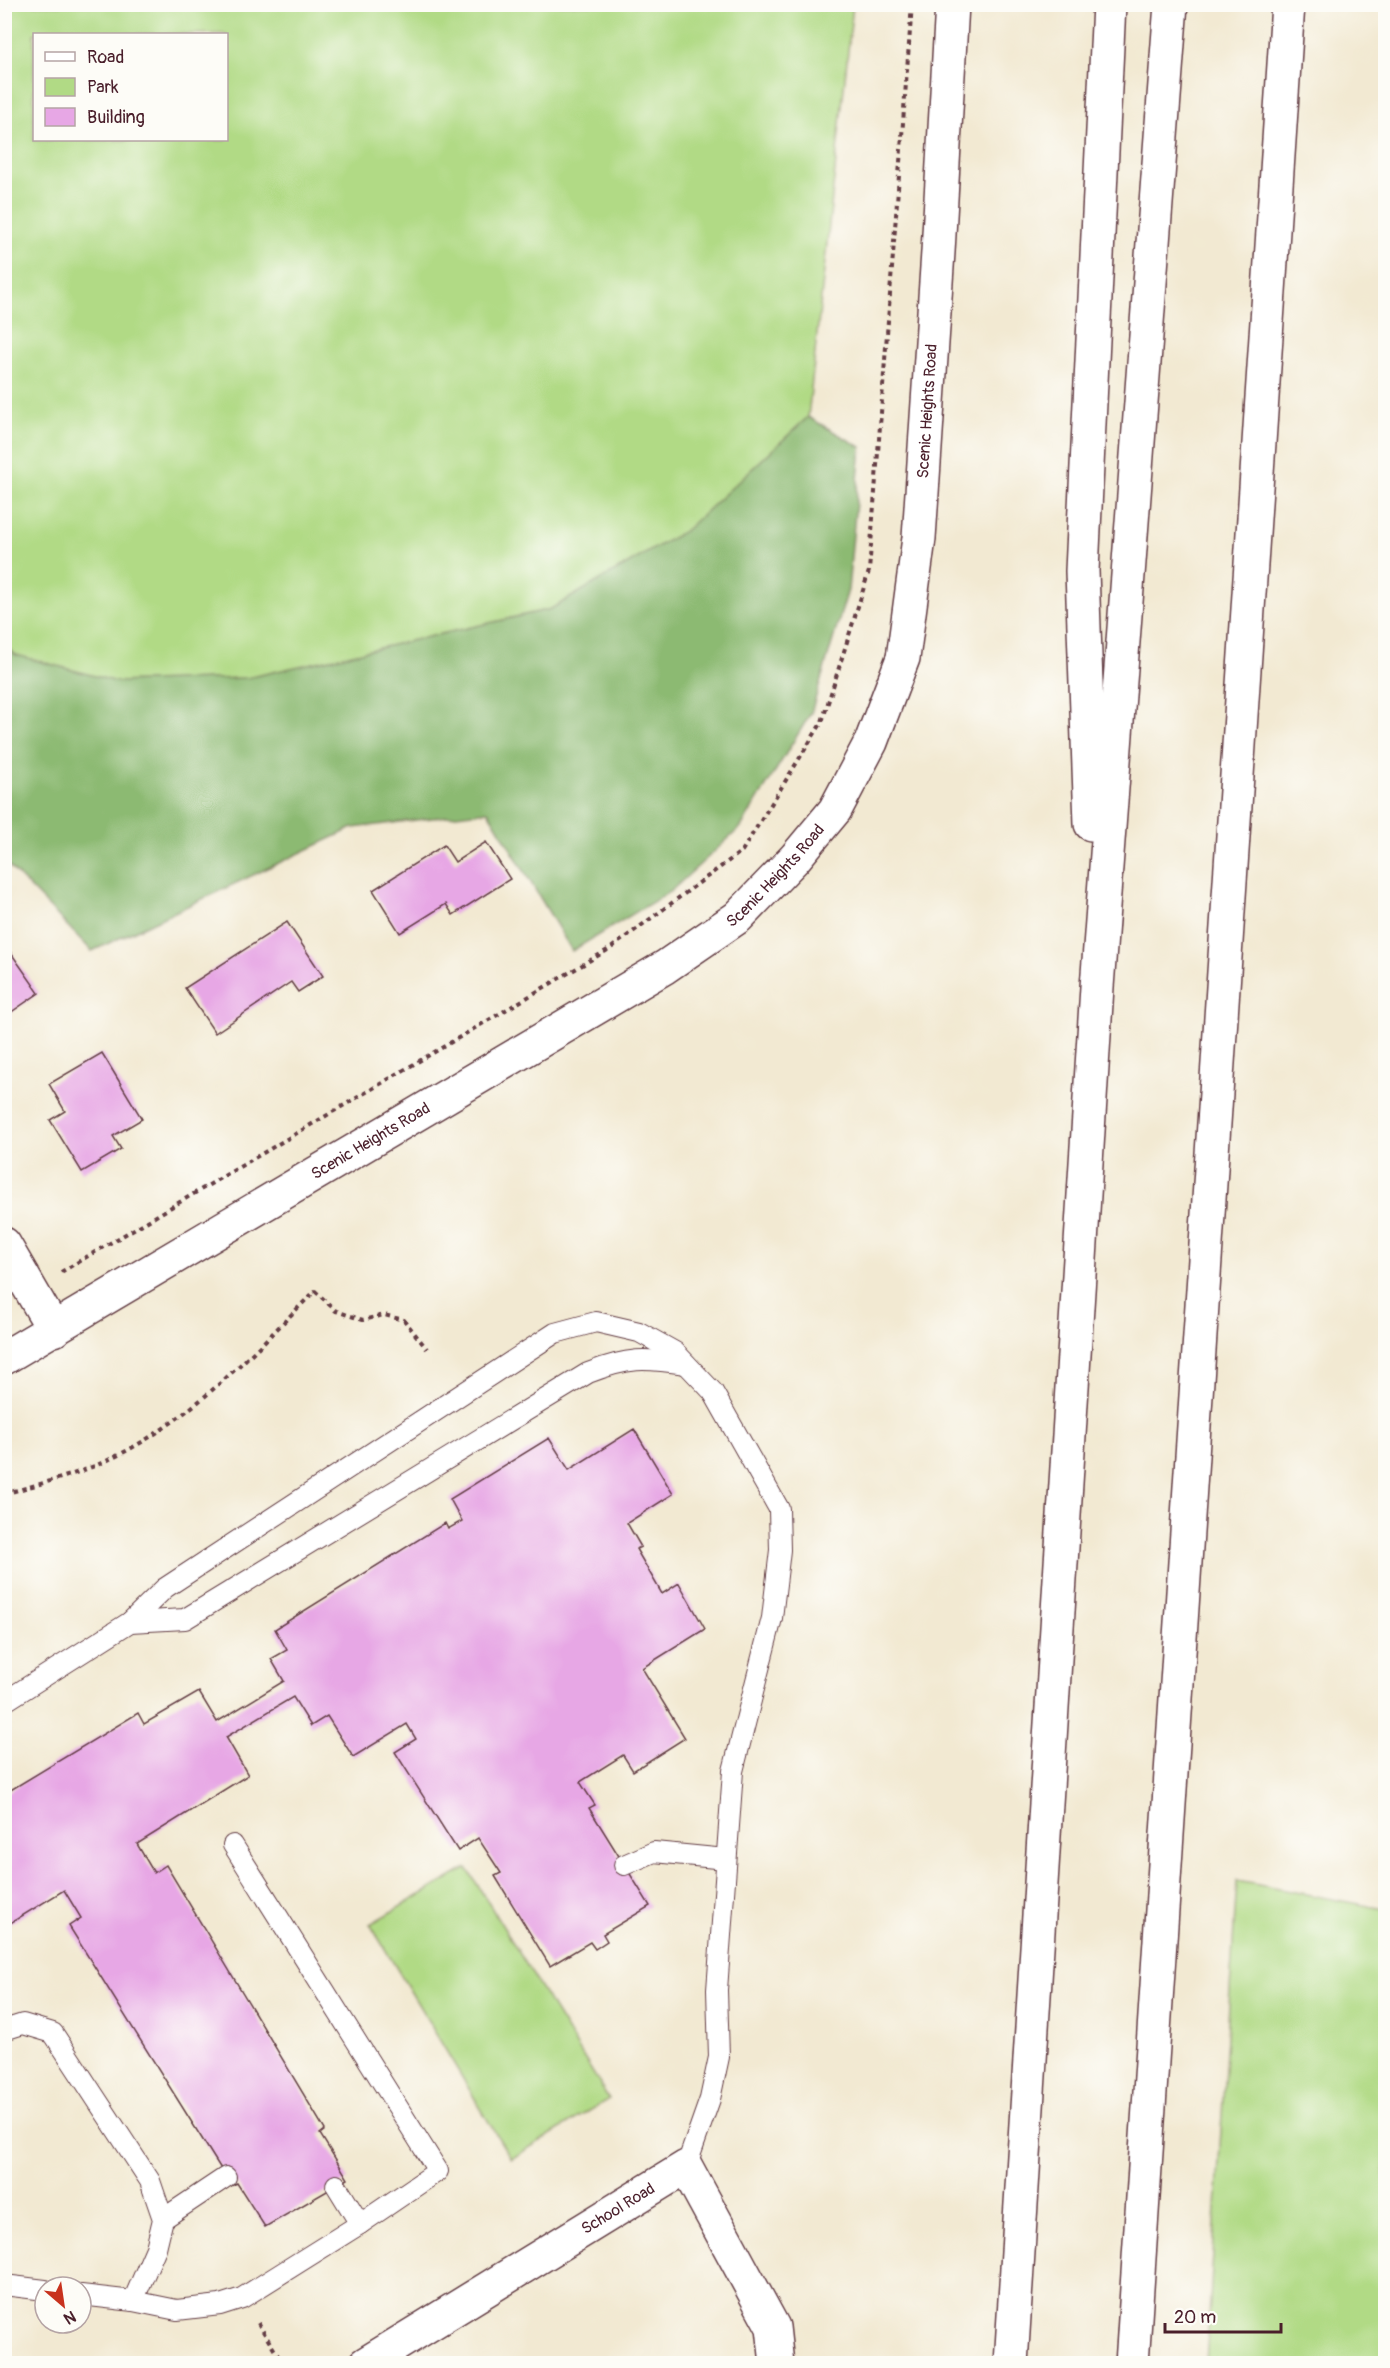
<svg xmlns="http://www.w3.org/2000/svg" width="1390" height="2368" viewBox="0 0 1390 2368" font-family="Pangolin,sans-serif">
  <style>
    .green { fill: #b1da85; stroke: #7e7c58; stroke-width: 1.5; fill-rule: evenodd }
    .forest { fill: #8cba72; stroke: #6b6c4e; stroke-width: 1.5 }
    .building { fill: #e7a7e5 }
    .lines { fill: none; stroke-linecap: round; stroke-linejoin: round }
    .service-casing { stroke: #633d44; stroke-width: 22 }
    .minor-casing { stroke: #633d44; stroke-width: 36 }
    .tertiary-casing { stroke: #633d44; stroke-width: 36 }
    .motorway-casing { stroke: #633d44; stroke-width: 36 }
    .path { stroke: #633d44; stroke-width: 4; stroke-dasharray: 4.5 4.5; stroke-linecap: butt }
    .service { stroke: #fff; stroke-width: 20 }
    .minor { stroke: #fff; stroke-width: 33 }
    .tertiary { stroke: #fff; stroke-width: 33 }
    .motorway { stroke: #fff; stroke-width: 33 }
    .labels { text-anchor: middle; dominant-baseline: central; stroke-width: 4.5; stroke-linejoin: round; paint-order: stroke }
    .street-label { font-size: 16px; fill: #4a1f2b; stroke: #fdfcf7 }
  </style>
  <rect width="100%" height="100%" fill="#fdfcf7"/>
  <filter id="ink" filterUnits="userSpaceOnUse"><feTurbulence type="fractalNoise" baseFrequency=".0167" numOctaves="2"/><feDisplacementMap in="SourceGraphic" scale="12" xChannelSelector="R" yChannelSelector="G"/><feConvolveMatrix kernelMatrix="1 2 1 2 8 2 1 2 1" color-interpolation-filters="sRGB"/></filter>
  <filter id="wash" filterUnits="userSpaceOnUse"><feTurbulence type="fractalNoise" baseFrequency=".008" numOctaves="4" result="noise"/><feDisplacementMap in="SourceGraphic" scale="24" xChannelSelector="R" yChannelSelector="G"/><feGaussianBlur stdDeviation="1.35" result="paint"/><feColorMatrix in="noise" values="0 0 0 0 0 0 0 0 0 0 0 0 0 0 0 0 0 1.4 0 .05"/><feComposite in="paint" operator="in"/></filter>
  <g filter="url(#wash)">
    <rect width="100%" height="100%" fill="#f2e9d2"/>
    <!-- green -->
    <g class="green">
      <path d="M 4,5 L 853,5 L 808,417 L 686,530 L 551,609 L 247,678 L 117,682 L 16,655 L 4,646 ZM 34,34 L 226,34 L 226,140 L 34,140 Z"/>
      <path d="M 467,1868 L 609,2099 L 511,2159 L 370,1924 Z"/>
      <path d="M 1237,1881 L 1385,1909 L 1385,2363 L 1206,2363 Z"/>
    </g>
    <!-- forest -->
    <path class="forest" d="M 808,417 L 861,447 L 848,590 L 811,713 L 741,827 L 671,891 L 572,951 L 488,811 L 353,828 L 92,951 L 5,862 L 5,646 L 16,655 L 117,682 L 247,678 L 551,609 L 686,530 Z"/>
    <g id="blocks">
      <!-- building -->
      <g class="building">
        <path d="M 486,842 L 510,879 L 453,915 L 446,904 L 400,933 L 373,890 L 444,845 L 455,862 Z"/>
        <path d="M 287,922 L 323,976 L 298,992 L 291,982 L 215,1033 L 185,988 Z"/>
        <path d="M 4,943 L 39,993 L 4,1017 Z"/>
        <path d="M 102,1053 L 142,1119 L 113,1136 L 121,1149 L 82,1172 L 50,1120 L 65,1111 L 49,1084 Z"/>
        <path d="M 634,1429 L 673,1494 L 627,1523 L 641,1547 L 636,1549 L 662,1594 L 679,1583 L 705,1629 L 642,1668 L 685,1738 L 633,1771 L 623,1755 L 580,1782 L 595,1805 L 589,1808 L 650,1906 L 603,1934 L 607,1941 L 595,1949 L 590,1942 L 550,1966 L 495,1876 L 501,1873 L 478,1838 L 458,1851 L 395,1752 L 416,1739 L 407,1724 L 353,1757 L 327,1716 L 311,1726 L 293,1697 L 226,1737 L 248,1775 L 137,1844 L 154,1873 L 166,1865 L 325,2130 L 320,2134 L 348,2179 L 265,2227 L 237,2183 L 231,2186 L 226,2177 L 69,1926 L 81,1918 L 64,1890 L 4,1927 L 4,1794 L 138,1713 L 144,1724 L 199,1692 L 217,1722 L 284,1681 L 271,1659 L 287,1650 L 275,1629 L 445,1523 L 448,1529 L 462,1521 L 450,1499 L 549,1438 L 569,1470 Z"/>
      </g>
    </g>
  </g>
  <g filter="url(#ink)">
    <use href="#blocks" fill-opacity="0" stroke="#633d44" stroke-width="1.5"/>
    <g class="lines">
      <defs>
        <g id="service">
          <path d="M 130,1622 L 185,1619 L 588,1373 C 629,1357 644,1358 686,1364"/>
          <path d="M 4,1702 L 130,1622 L 165,1588 L 555,1333 L 596,1322 L 639,1332 L 675,1352 L 713,1392 L 779,1509 L 780,1550 L 772,1618 L 733,1771 L 717,1990 L 719,2057 L 710,2099 L 686,2167"/>
          <path d="M 624,1865 L 654,1852 L 726,1859"/>
          <path d="M 4,2030 L 23,2024 L 53,2033 L 150,2181 L 163,2219 L 156,2248 L 133,2301"/>
          <path d="M 336,2185 L 360,2224"/>
          <path d="M 163,2219 L 226,2177"/>
          <path d="M 4,2285 L 45,2290"/>
          <path d="M 81,2295 L 133,2301 L 177,2310 L 220,2305 L 242,2298 L 360,2224 L 438,2171 L 233,1845"/>
        </g>
        <g id="minor">
          <path d="M 4,1244 L 54,1330"/>
          <path id="s1" d="M 365,2364 L 686,2167 L 773,2327 L 777,2364"/>
        </g>
        <g id="tertiary">
          <path id="s2" d="M 4,1358 L 665,967 L 738,917 L 795,858 L 835,810 L 871,742 L 903,658 L 919,538 L 938,252 L 952,4"/>
        </g>
        <g id="motorway">
          <path d="M 1091,824 L 1082,571 L 1109,4"/>
          <path d="M 1011,2364 L 1097,987 L 1171,4"/>
          <path d="M 1132,2364 L 1288,4"/>
        </g>
      </defs>
      <!-- service casing -->
      <use href="#service" class="service-casing"/>
      <!-- minor casing -->
      <use href="#minor" class="minor-casing"/>
      <!-- tertiary casing -->
      <use href="#tertiary" class="tertiary-casing"/>
      <!-- motorway casing -->
      <use href="#motorway" class="motorway-casing"/>
      <!-- path -->
      <g class="path">
        <path d="M 61,1272 L 611,948 L 742,851 L 822,722 L 869,571 L 912,4"/>
        <path d="M 4,1494 C 31,1486 58,1480 84,1470 C 177,1436 246,1359 315,1291 L 336,1311 L 363,1320 L 384,1315 L 404,1320 L 427,1349"/>
        <path d="M 258,2323 L 283,2364"/>
      </g>
      <!-- service -->
      <use href="#service" class="service"/>
      <!-- minor -->
      <use href="#minor" class="minor"/>
      <!-- tertiary -->
      <use href="#tertiary" class="tertiary"/>
      <!-- motorway -->
      <use href="#motorway" class="motorway"/>
    </g>
  </g>
  <g class="labels">
    <!-- street labels -->
    <g class="street-label">
      <text stroke="none"><textPath href="#s2" startOffset="1416">Scenic Heights Road</textPath></text>
      <text stroke="none"><textPath href="#s2" startOffset="912">Scenic Heights Road</textPath></text>
      <text stroke="none"><textPath href="#s2" startOffset="426">Scenic Heights Road</textPath></text>
      <text stroke="none"><textPath href="#s1" startOffset="297">School Road</textPath></text>
    </g>
  </g>
  <!-- margin -->
  <rect width="1390" height="2368" fill="none" stroke="#fdfcf7" stroke-width="24"/>
  <!-- legend -->
  <rect x="33" y="33" width="195" height="108" fill="#fdfcf7" stroke="#b5a4a5" stroke-width="1.5"/>
  <rect x="45" y="52" width="30" height="9" fill="#ffffff" stroke="#b5a4a5" stroke-width="1.5"/>
  <text x="87" y="63" font-size="18" fill="#4a1f2b">Road</text>
  <rect x="45" y="78" width="30" height="18" fill="#b1da85" stroke="#b5a4a5" stroke-width="1.5"/>
  <text x="87" y="93" font-size="18" fill="#4a1f2b">Park</text>
  <rect x="45" y="108" width="30" height="18" fill="#e7a7e5" stroke="#b5a4a5" stroke-width="1.5"/>
  <text x="87" y="123" font-size="18" fill="#4a1f2b">Building</text>
  <!-- north arrow -->
  <g transform="translate(63 2305) rotate(151)"><circle r="28" fill="#fdfcf7" stroke="#b5a4a5" stroke-width="1.5"/>
  <path d="M0-4.5L10 22L0 15L-10 22Z" fill="#c8321e"/>
  <text y="-9" font-size="16" font-weight="bold" text-anchor="middle" fill="#4a1f2b">N</text>
  </g>
  <!-- scale -->
  <path d="M1165 2323v9h116v-9" fill="none" stroke="#4a1f2b" stroke-width="3"/>
  <text x="1174" y="2323" font-size="18" fill="#4a1f2b" stroke="#fdfcf7" stroke-width="4.5" paint-order="stroke">20 m</text>
</svg>
